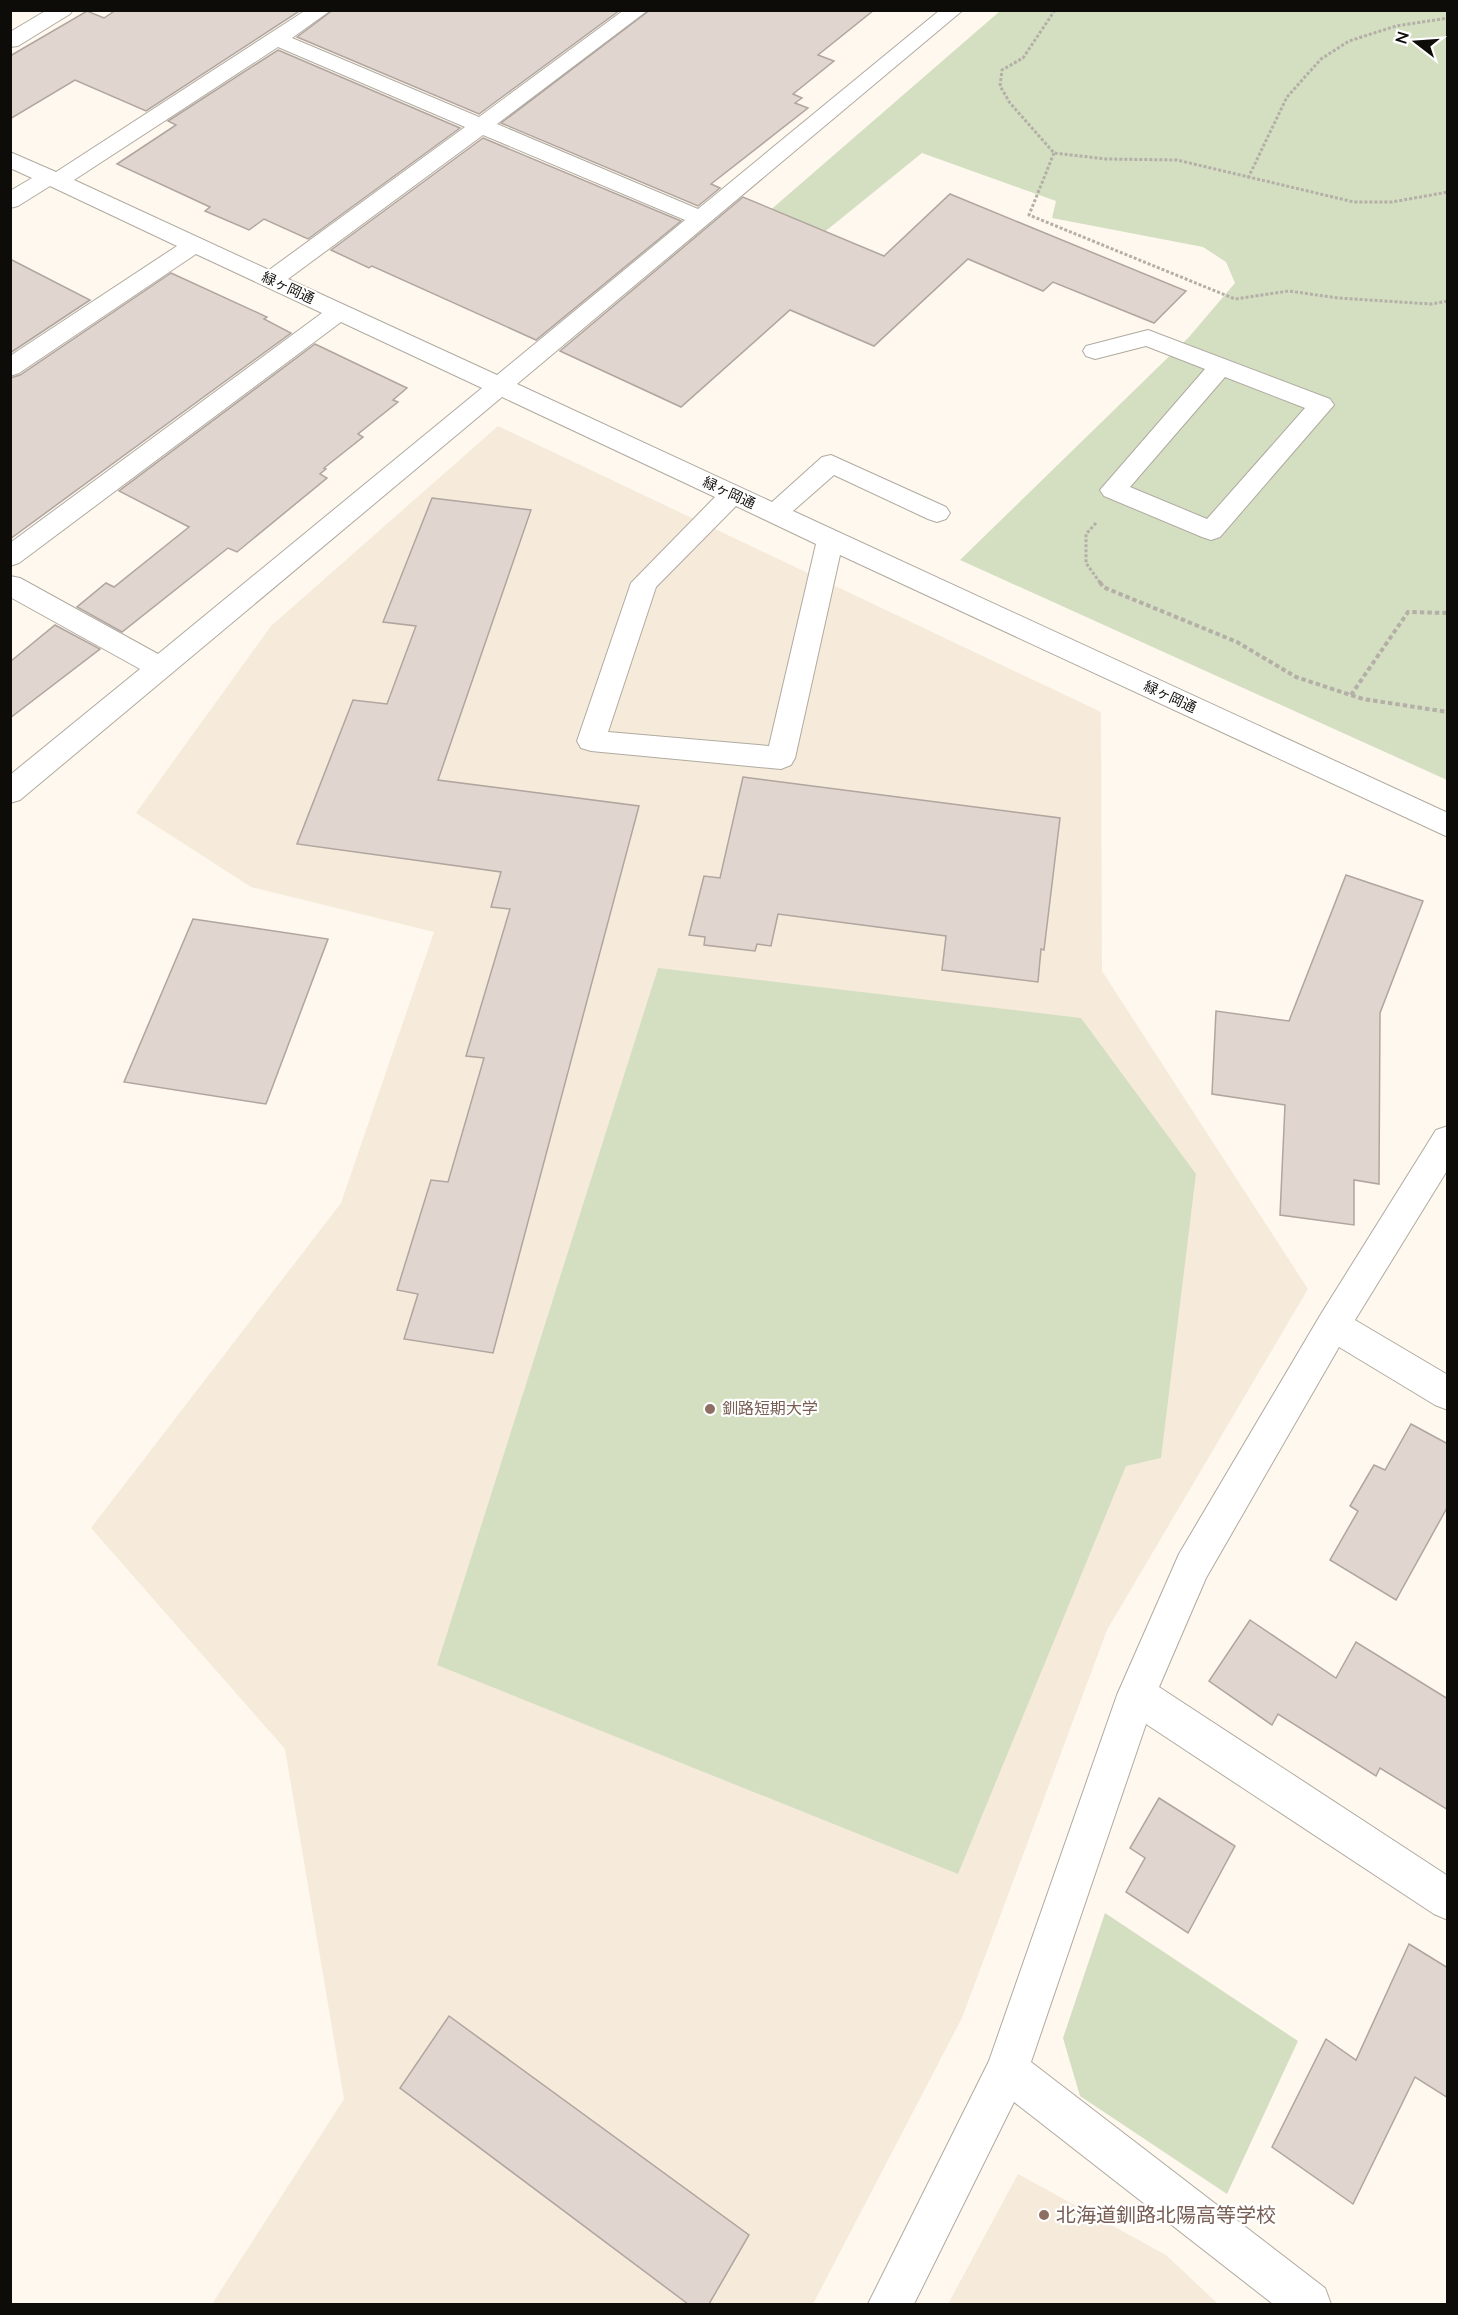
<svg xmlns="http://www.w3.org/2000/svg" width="1458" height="2315" viewBox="0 0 1458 2315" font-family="'Nunito Sans','Noto Sans JP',sans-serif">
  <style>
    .built { fill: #f6ebda }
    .green { fill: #d4dfc2 }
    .building { fill: #e0d5cf; stroke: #b0a59f; stroke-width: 1.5 }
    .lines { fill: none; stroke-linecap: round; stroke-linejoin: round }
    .minor-casing { stroke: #b0aaa0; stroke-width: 2 }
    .path-far1 { stroke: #b4afa7; stroke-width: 3; stroke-dasharray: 3 2; stroke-linecap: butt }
    .path { stroke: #b4afa7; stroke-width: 4; stroke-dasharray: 4.5 3; stroke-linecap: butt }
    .minor { fill: #fff; fill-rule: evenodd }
    .education-dot { fill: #8d6e63; stroke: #fff; stroke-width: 2 }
    .labels { text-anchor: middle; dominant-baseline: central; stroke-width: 4.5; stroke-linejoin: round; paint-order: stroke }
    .far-street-label { font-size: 14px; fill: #0e0c09; stroke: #fff }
    .education-label { font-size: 16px; fill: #785e54; stroke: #fff; text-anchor: start }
    .near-education-label { font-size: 20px; fill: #785e54; stroke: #fff; text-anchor: start }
  </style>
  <rect width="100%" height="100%" fill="#fff8ee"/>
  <!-- built -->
  <g class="built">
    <path d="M 498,426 L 1101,712 L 1102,971 L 1308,1289 L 1107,1630 L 962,2018 L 813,2304 L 212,2304 L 344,2099 L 285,1749 L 91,1528 L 341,1203 L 434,932 L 251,887 L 136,813 L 271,626 Z"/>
    <path d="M 1018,2174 L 1166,2255 L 1218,2304 L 948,2304 Z"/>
  </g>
  <!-- green -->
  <g class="green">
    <path d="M 1000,11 L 1447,11 L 1447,780 L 960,560 L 1189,337 L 1235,283 L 1226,262 L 1203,247 L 1052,218 L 1056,201 L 922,153 L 822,234 L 767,213 Z"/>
    <path d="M 658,968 L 1081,1018 L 1196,1174 L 1161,1458 L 1126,1466 L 958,1874 L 437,1665 Z"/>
    <path d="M 1105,1913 L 1298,2041 L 1227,2194 L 1080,2096 L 1063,2038 Z"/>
  </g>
  <!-- building -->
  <g class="building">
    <path d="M 116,10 L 301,10 L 146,111 L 75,80 L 10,119 L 10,56 L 87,11 L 104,18 Z"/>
    <path d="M 333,10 L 620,10 L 479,114 L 297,37 Z"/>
    <path d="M 650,10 L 874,10 L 818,55 L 834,61 L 793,94 L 802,98 L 795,103 L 808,108 L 711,184 L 720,188 L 698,206 L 501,123 Z"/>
    <path d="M 278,50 L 460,128 L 308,239 L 264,219 L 249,230 L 205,211 L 210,207 L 117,164 L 176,125 L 168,121 Z"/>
    <path d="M 483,138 L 681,221 L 536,340 L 372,266 L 369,268 L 331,250 Z"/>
    <path d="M 950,194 L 1186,291 L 1154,323 L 1053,282 L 1043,291 L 968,259 L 874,346 L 790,310 L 681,407 L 560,351 L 743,197 L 884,256 Z"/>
    <path d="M 10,259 L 90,300 L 10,353 Z"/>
    <path d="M 171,273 L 267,317 L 264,319 L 291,333 L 10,539 L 10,378 L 20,375 Z"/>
    <path d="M 315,344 L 407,388 L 393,400 L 398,402 L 358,434 L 363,437 L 324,468 L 326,469 L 320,474 L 327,478 L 237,552 L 228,548 L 122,632 L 77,607 L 106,583 L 114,587 L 189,527 L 119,491 Z"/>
    <path d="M 432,498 L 531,510 L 438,780 L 639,806 L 493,1353 L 404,1339 L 418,1294 L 397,1290 L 431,1180 L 448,1182 L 484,1058 L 466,1056 L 510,909 L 491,907 L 501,872 L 297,844 L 353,700 L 387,704 L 416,626 L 383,622 Z"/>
    <path d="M 55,625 L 100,649 L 10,718 L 11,661 Z"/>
    <path d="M 743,777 L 1060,818 L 1044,950 L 1041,949 L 1038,982 L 942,970 L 946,936 L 778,914 L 771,946 L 757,944 L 755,951 L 704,945 L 705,937 L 689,935 L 704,876 L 720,878 Z"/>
    <path d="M 1346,875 L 1423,901 L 1380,1013 L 1379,1184 L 1354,1180 L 1354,1225 L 1280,1215 L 1285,1105 L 1212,1094 L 1216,1011 L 1289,1021 Z"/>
    <path d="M 193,919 L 328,939 L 266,1104 L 124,1082 Z"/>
    <path d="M 1411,1424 L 1448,1444 L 1448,1506 L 1396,1600 L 1330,1560 L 1358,1511 L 1350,1506 L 1374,1465 L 1385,1470 Z"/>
    <path d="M 1250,1620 L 1336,1678 L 1356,1642 L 1448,1699 L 1448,1810 L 1380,1768 L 1376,1776 L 1278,1714 L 1272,1725 L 1209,1681 Z"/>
    <path d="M 1159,1798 L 1235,1846 L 1188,1933 L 1126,1892 L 1145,1858 L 1130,1848 Z"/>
    <path d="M 1409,1944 L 1448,1968 L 1448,2098 L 1415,2077 L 1353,2204 L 1272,2147 L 1326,2039 L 1356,2060 Z"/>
    <path d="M 449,2016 L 749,2235 L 709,2304 L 688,2304 L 400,2088 Z"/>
  </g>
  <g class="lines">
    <defs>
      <g id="minor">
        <path d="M 47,10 L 73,10 L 70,14 L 18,46 L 10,47 L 10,32 Z"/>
        <path d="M 306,10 L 331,10 L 292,38 L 479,117 L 624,10 L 648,10 L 497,124 L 698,209 L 940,10 L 963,10 L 517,384 L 772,502 L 822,457 L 831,455 L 946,507 L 950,513 L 946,519 L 937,522 L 928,519 L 834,475 L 793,511 L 1448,813 L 1448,837 L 840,555 L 795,758 L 791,765 L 781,769 L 591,751 L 581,748 L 577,741 L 631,583 L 715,497 L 502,397 L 20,800 L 10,803 L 10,775 L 140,669 L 10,597 L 10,576 L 20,578 L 158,654 L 482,388 L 341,322 L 19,563 L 10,566 L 10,543 L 322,313 L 196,254 L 19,373 L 10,376 L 10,356 L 177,246 L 50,186 L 18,206 L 10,208 L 10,191 L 32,178 L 10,168 L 10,152 L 56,172 ZM 278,47 L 465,127 L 269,270 L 74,180 ZM 483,135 L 685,220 L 497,375 L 288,279 ZM 736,506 L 816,544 L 769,746 L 608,732 L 656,587 Z"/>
        <path d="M 1148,330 L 1330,399 L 1334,405 L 1220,537 L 1211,540 L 1202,537 L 1104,496 L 1100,490 L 1205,369 L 1146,346 L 1095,359 L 1086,356 L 1083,351 L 1086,346 ZM 1225,377 L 1305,408 L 1207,519 L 1130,487 Z"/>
        <path d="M 1448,1126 L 1448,1169 L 1355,1320 L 1448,1375 L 1448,1410 L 1435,1405 L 1339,1347 L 1206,1578 L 1159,1687 L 1448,1876 L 1448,1920 L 1434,1914 L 1146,1724 L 1031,2062 L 1325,2288 L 1331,2304 L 1273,2304 L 1014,2102 L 914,2304 L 868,2304 L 989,2061 L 1117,1695 L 1179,1554 L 1321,1314 L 1436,1130 Z"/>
      </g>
    </defs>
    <!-- minor casing -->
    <use href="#minor" class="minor-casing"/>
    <!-- path-far1 -->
    <g class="path-far1">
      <path d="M 1055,10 L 1023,58 L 1002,70 L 1000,86 L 1010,103 L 1054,153 L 1106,159 L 1177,160 L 1354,202 L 1392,202 L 1448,192"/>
      <path d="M 1054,153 L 1029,215 L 1235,299 L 1289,291 L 1338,298 L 1431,304 L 1448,301"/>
      <path d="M 1248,178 L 1287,97 L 1321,59 L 1349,41 L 1396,26 L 1448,18"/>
      <path d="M 1096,523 L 1086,534 L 1086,563 L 1101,584"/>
    </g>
    <!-- path -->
    <g class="path">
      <path d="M 1100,582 L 1103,587 L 1237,642 L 1296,677 L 1363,699 L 1448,712"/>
      <path d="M 1351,695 L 1408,612 L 1448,613"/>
    </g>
    <!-- minor -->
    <use href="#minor" class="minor"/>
  </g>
  <!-- markers -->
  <g class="education-dot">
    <circle cx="710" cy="1409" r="6"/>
    <circle cx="1044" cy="2215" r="6"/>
  </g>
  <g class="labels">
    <!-- far-street labels -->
    <g class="far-street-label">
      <text transform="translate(288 288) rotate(25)">緑ヶ岡通</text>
      <text transform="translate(729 493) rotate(25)">緑ヶ岡通</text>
      <text transform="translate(1170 697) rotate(25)">緑ヶ岡通</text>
    </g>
    <!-- education labels -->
    <g class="education-label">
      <text x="722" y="1409">釧路短期大学</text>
    </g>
    <!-- near-education labels -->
    <g class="near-education-label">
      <text x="1056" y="2215">北海道釧路北陽高等学校</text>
    </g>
  </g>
  <!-- border -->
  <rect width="1458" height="2315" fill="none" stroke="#0e0c09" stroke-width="24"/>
  <!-- north arrow -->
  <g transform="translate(1416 42) rotate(287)" stroke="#ffffff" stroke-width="4.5" paint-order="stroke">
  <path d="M0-4.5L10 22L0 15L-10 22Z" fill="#0e0c09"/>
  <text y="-9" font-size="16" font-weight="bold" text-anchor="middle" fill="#0e0c09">N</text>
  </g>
</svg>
